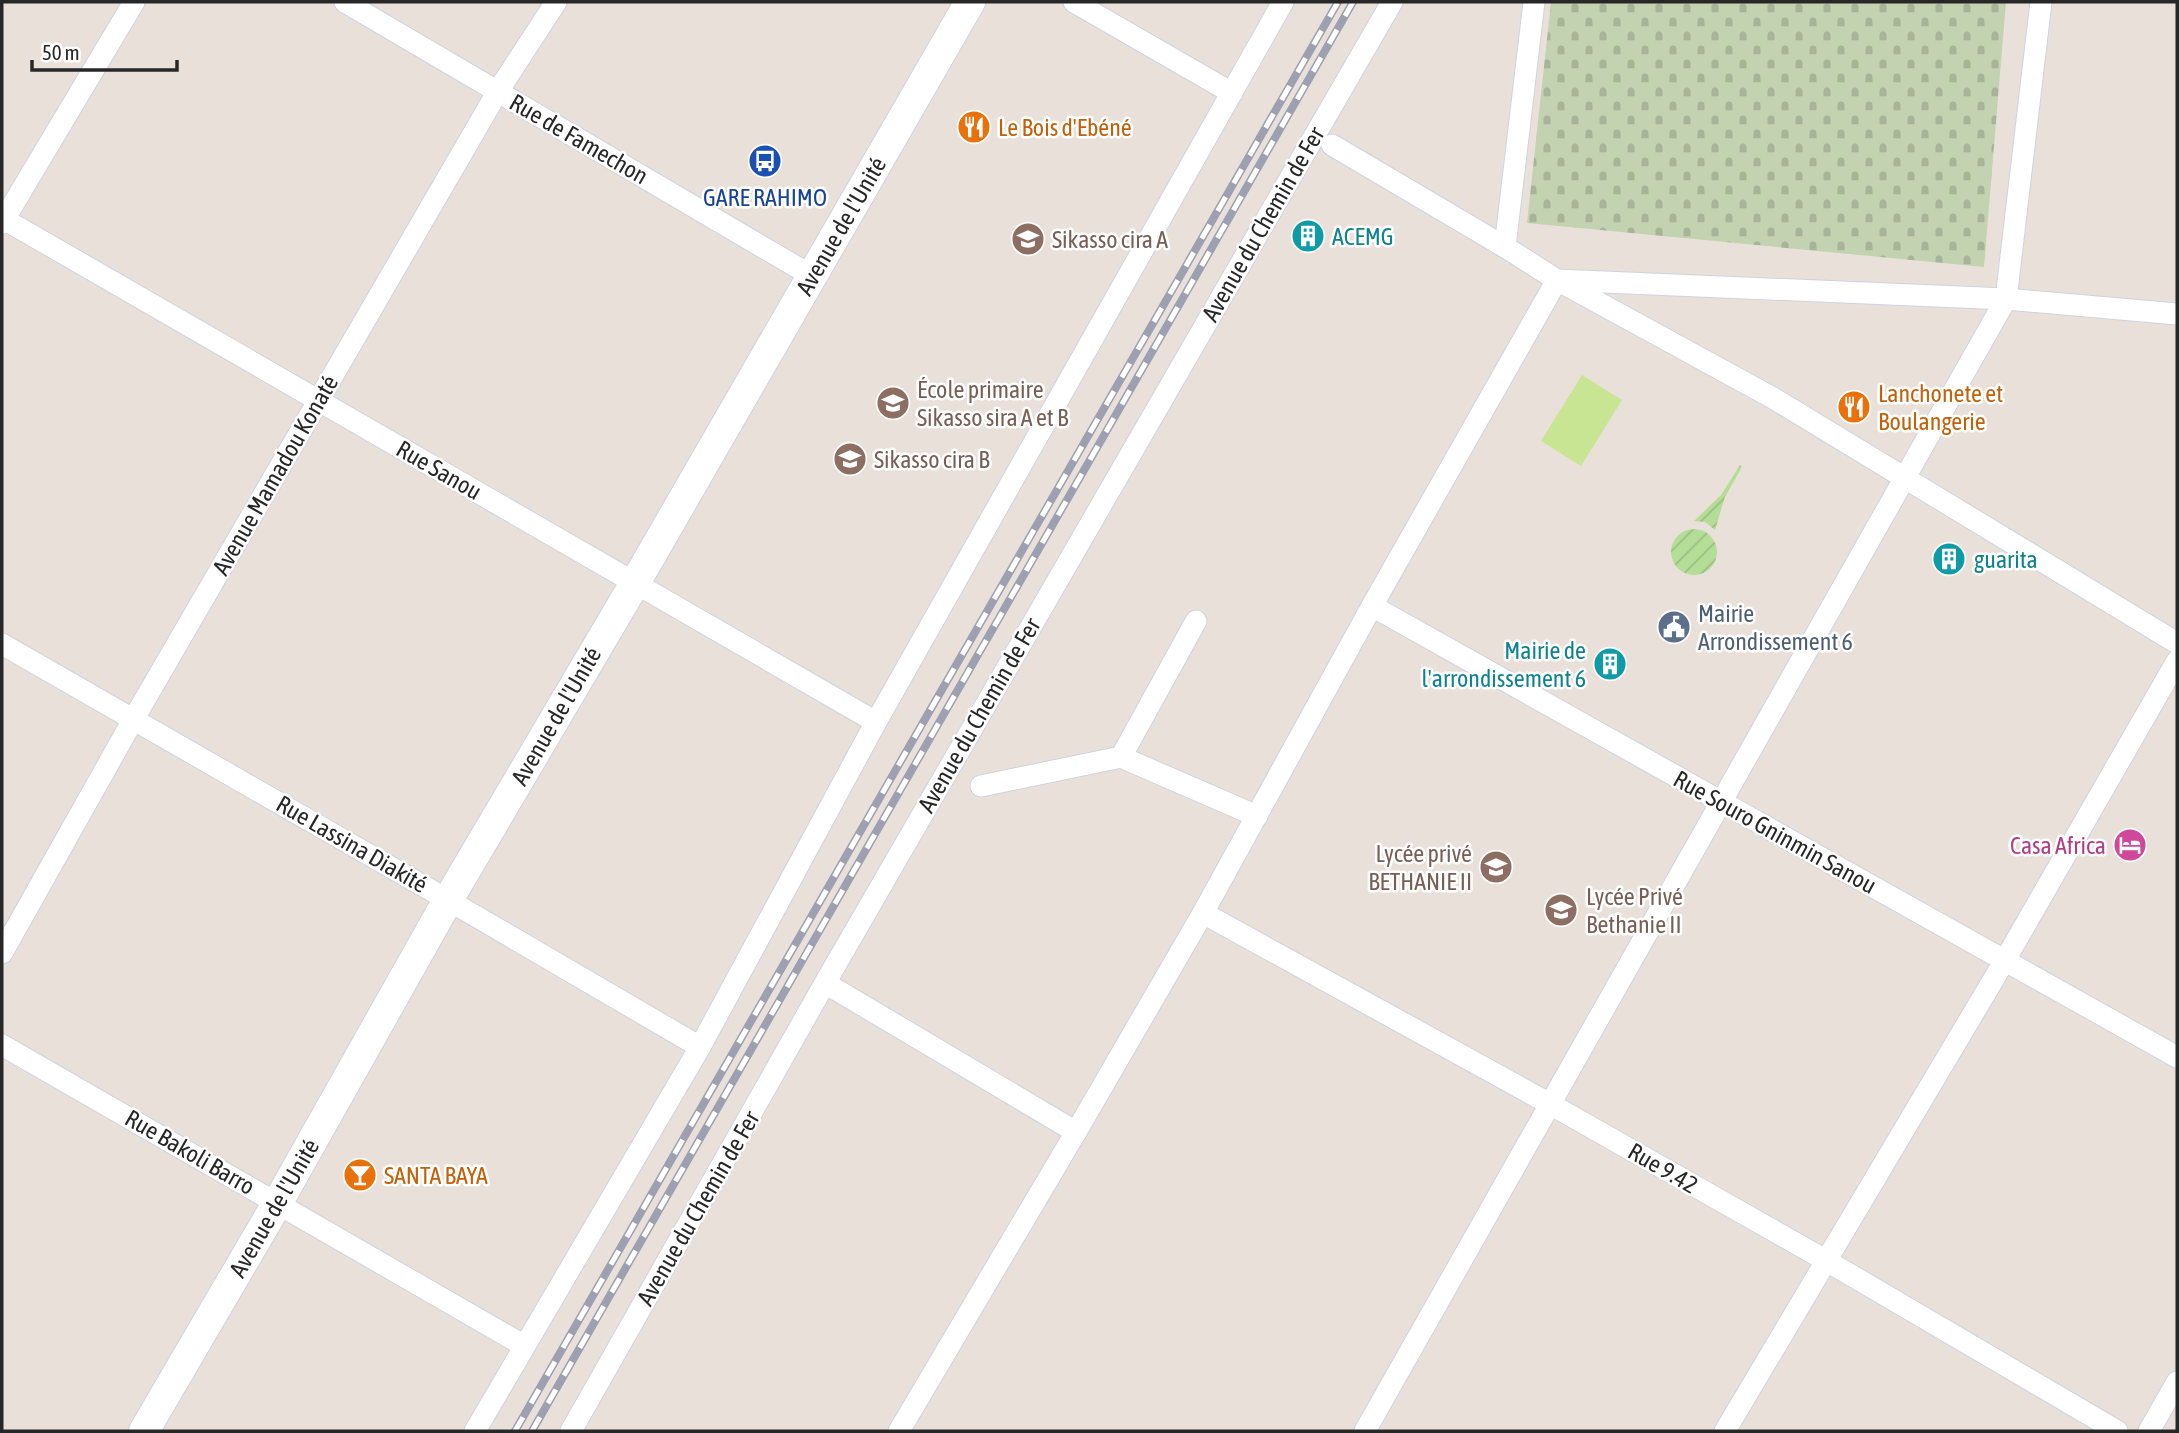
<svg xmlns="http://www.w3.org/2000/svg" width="2179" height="1433" viewBox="0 0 2179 1433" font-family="'Asap Condensed',sans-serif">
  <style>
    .cemetery { fill: url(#cemetery-stones) }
    .garden { fill: url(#garden-furrows) }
    .pitch { fill: #c7e593 }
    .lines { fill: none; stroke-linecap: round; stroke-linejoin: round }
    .street-casing { stroke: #ced3e0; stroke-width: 23 }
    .secondary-casing { stroke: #ced3e0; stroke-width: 32 }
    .street { stroke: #fff; stroke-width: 21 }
    .secondary { stroke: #fff; stroke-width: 30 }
    .rail-casing { stroke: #9ca0b1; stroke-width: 8 }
    .rail { stroke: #fff; stroke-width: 5; stroke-dasharray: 16; stroke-linecap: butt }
    .labels { text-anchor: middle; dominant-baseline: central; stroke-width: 5; stroke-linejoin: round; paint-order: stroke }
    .food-label { font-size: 24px; fill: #c56008; stroke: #fff; text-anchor: start }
    .street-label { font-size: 24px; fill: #272727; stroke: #fff }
    .transit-label { font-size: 24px; fill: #164399; stroke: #fff }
    .culture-label { font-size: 24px; fill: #0d838f; stroke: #fff; text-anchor: start }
    .education-label { font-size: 24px; fill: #785e54; stroke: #fff; text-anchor: start }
    .service-label { font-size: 24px; fill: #4e5e75; stroke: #fff; text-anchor: start }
    .hotel-label { font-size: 24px; fill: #b23c85; stroke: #fff; text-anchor: end }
  </style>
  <defs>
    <pattern id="cemetery-stones" width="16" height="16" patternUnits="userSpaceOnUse" patternTransform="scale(1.75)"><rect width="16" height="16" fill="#c3d2b1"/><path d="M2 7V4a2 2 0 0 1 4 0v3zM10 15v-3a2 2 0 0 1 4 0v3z" fill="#a8b498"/></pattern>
    <pattern id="garden-furrows" width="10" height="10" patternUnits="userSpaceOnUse" patternTransform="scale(1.75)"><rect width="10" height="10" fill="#b4de97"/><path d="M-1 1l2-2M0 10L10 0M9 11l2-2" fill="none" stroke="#9bbe82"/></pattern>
  </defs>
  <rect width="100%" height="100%" fill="#e9e1d9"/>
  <!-- cemetery -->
  <path class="cemetery" d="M 1551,2 L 2006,2 L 1984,267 L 1527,223 Z"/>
  <!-- garden -->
  <g class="garden">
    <path d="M 1740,465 L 1742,467 L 1725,497 L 1715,530 L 1705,522 L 1694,521 L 1721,495 Z"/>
    <circle cx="1694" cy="552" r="23"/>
  </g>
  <!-- pitch -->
  <path class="pitch" d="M 1582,375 L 1622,400 L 1581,466 L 1541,441 Z"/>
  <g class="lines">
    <defs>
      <g id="street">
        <path d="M 345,2 L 812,276"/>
        <path d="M 1074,2 L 1232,93"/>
        <path d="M 1332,145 L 1505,247 L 1557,280 L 2006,299 L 2177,314"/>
        <path d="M 2,218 L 876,722"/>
        <path d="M 2,223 L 134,2"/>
        <path d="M 1505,247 L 1534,2"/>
        <path d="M 1372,606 L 2177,1057"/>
        <path d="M 2,644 L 448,900 L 700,1047"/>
        <path d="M 1121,757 L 1196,621"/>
        <path d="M 981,786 L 1121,757 L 1257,816"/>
        <path d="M 1203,913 L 1550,1104 L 1827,1261 L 2117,1431"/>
        <path d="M 2,953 L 133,720 L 498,91 L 556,2"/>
        <path d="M 825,983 L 1076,1132"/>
        <path d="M 2,1045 L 523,1345"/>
        <path d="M 475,1431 L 700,1047 L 876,722 L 1283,2"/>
        <path d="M 571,1431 L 825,983 L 1392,2"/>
        <path d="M 899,1431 L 1076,1132 L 1203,913 L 1372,606 L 1557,280 L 1773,398 L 2177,643"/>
        <path d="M 1365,1431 L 2006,299 L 2041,2"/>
        <path d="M 1725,1431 L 2005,960 L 2177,661"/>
        <path d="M 2149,1431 L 2177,1382"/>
      </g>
      <path id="secondary" d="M 144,1431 L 278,1202 L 448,900 L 635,583 L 970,2"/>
    </defs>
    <!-- street casing -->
    <use href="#street" class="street-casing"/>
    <!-- secondary casing -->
    <use href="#secondary" class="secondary-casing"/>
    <!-- street -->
    <use href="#street" class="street"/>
    <!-- secondary -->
    <use href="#secondary" class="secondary"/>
    <defs>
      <g id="rail">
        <path d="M 515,1431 L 1338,2"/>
        <path d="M 532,1431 L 1353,2"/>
      </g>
    </defs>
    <!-- rail casing -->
    <use href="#rail" class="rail-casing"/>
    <!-- rail -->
    <use href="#rail" class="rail"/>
  </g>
  <!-- icons -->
  <defs>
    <symbol id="restaurant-disc" viewBox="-11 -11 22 22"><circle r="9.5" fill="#e8710a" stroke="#fff"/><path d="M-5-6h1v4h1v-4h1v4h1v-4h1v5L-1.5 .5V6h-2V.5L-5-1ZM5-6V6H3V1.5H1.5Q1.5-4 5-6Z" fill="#fff"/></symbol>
    <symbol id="bus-disc" viewBox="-11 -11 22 22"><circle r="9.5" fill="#1a4fb4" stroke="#fff"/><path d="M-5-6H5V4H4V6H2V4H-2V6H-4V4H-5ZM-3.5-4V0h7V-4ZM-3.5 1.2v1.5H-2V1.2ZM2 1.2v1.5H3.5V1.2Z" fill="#fff"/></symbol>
    <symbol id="building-disc" viewBox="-11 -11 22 22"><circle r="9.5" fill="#0f9aa8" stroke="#fff"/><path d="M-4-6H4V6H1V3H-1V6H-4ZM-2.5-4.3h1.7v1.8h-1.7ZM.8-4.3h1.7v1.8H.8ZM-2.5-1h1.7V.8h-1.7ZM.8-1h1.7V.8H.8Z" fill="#fff"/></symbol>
    <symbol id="school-disc" viewBox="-11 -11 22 22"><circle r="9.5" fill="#8d6e63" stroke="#fff"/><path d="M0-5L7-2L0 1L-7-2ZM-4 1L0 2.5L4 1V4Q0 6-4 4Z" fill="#fff"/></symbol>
    <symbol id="civic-disc" viewBox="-11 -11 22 22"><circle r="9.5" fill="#5c6f8a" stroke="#fff"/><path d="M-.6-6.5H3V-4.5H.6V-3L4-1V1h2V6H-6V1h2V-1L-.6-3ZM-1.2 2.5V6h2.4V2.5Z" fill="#fff"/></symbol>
    <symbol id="hotel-disc" viewBox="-11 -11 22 22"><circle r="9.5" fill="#d1479c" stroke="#fff"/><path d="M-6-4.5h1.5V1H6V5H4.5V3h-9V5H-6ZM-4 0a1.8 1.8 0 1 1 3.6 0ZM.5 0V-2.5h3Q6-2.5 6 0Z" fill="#fff"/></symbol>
    <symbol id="bar-disc" viewBox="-11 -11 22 22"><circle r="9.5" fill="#e8710a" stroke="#fff"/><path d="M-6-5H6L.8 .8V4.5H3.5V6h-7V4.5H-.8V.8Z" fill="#fff"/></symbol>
  </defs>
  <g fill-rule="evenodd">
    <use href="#restaurant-disc" x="955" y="108" width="38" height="38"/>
    <use href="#bus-disc" x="746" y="142" width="38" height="38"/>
    <use href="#building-disc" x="1289" y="217" width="38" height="38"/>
    <use href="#school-disc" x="1009" y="220" width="38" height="38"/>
    <use href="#school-disc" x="874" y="384" width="38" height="38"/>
    <use href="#restaurant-disc" x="1835" y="388" width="38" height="38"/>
    <use href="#school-disc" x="831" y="440" width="38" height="38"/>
    <use href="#building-disc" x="1930" y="540" width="38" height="38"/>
    <use href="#civic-disc" x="1655" y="608" width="38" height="38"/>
    <use href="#building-disc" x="1591" y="645" width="38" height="38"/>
    <use href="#hotel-disc" x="2111" y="826" width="38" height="38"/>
    <use href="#school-disc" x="1477" y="848" width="38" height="38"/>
    <use href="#school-disc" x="1542" y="891" width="38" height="38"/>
    <use href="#bar-disc" x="341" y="1156" width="38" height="38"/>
  </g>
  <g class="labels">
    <!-- food labels -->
    <g class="food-label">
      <text x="998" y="127">Le Bois d'Ebéné</text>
      <text x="1878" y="393">Lanchonete et<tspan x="1878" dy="28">Boulangerie</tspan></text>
      <text x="384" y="1175">SANTA BAYA</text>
    </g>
    <!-- street labels -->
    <g class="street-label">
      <text transform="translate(579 139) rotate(30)">Rue de Famechon</text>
      <text transform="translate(1263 224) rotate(-60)">Avenue du Chemin de Fer</text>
      <text transform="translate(841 226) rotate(-60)">Avenue de l'Unité</text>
      <text transform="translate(439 470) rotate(30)">Rue Sanou</text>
      <text transform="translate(275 475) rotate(-60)">Avenue Mamadou Konaté</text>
      <text transform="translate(979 715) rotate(-60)">Avenue du Chemin de Fer</text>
      <text transform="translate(556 716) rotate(-60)">Avenue de l'Unité</text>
      <text transform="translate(1775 832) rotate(29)">Rue Souro Gninmin Sanou</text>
      <text transform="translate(352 844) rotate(30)">Rue Lassina Diakité</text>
      <text transform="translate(190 1152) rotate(30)">Rue Bakoli Barro</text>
      <text transform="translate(1663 1168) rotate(30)">Rue 9.42</text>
      <text transform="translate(274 1208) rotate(-60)">Avenue de l'Unité</text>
      <text transform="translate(698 1208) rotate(-60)">Avenue du Chemin de Fer</text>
    </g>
    <!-- transit labels -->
    <g class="transit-label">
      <text x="765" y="197">GARE RAHIMO</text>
    </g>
    <!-- culture labels -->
    <g class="culture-label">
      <text x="1332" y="236">ACEMG</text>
      <text x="1974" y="559">guarita</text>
      <text x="1586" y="650" text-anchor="end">Mairie de<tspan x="1586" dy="28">l'arrondissement 6</tspan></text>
    </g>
    <!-- education labels -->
    <g class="education-label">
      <text x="1052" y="239">Sikasso cira A</text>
      <text x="917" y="389">École primaire<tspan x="917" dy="28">Sikasso sira A et B</tspan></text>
      <text x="874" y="459">Sikasso cira B</text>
      <text x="1472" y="853" text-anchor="end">Lycée privé<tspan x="1472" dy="28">BETHANIE II</tspan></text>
      <text x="1586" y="896">Lycée Privé<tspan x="1586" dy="28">Bethanie II</tspan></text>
    </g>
    <!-- service labels -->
    <g class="service-label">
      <text x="1698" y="613">Mairie<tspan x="1698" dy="28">Arrondissement 6</tspan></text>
    </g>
    <!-- hotel labels -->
    <g class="hotel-label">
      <text x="2106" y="845">Casa Africa</text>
    </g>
  </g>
  <!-- border -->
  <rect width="2179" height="1433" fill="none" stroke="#272727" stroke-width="7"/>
  <!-- scale -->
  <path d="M32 60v10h145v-10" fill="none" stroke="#272727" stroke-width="3.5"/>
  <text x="42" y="60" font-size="21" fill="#272727" stroke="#ffffff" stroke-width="5" paint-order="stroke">50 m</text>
</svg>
